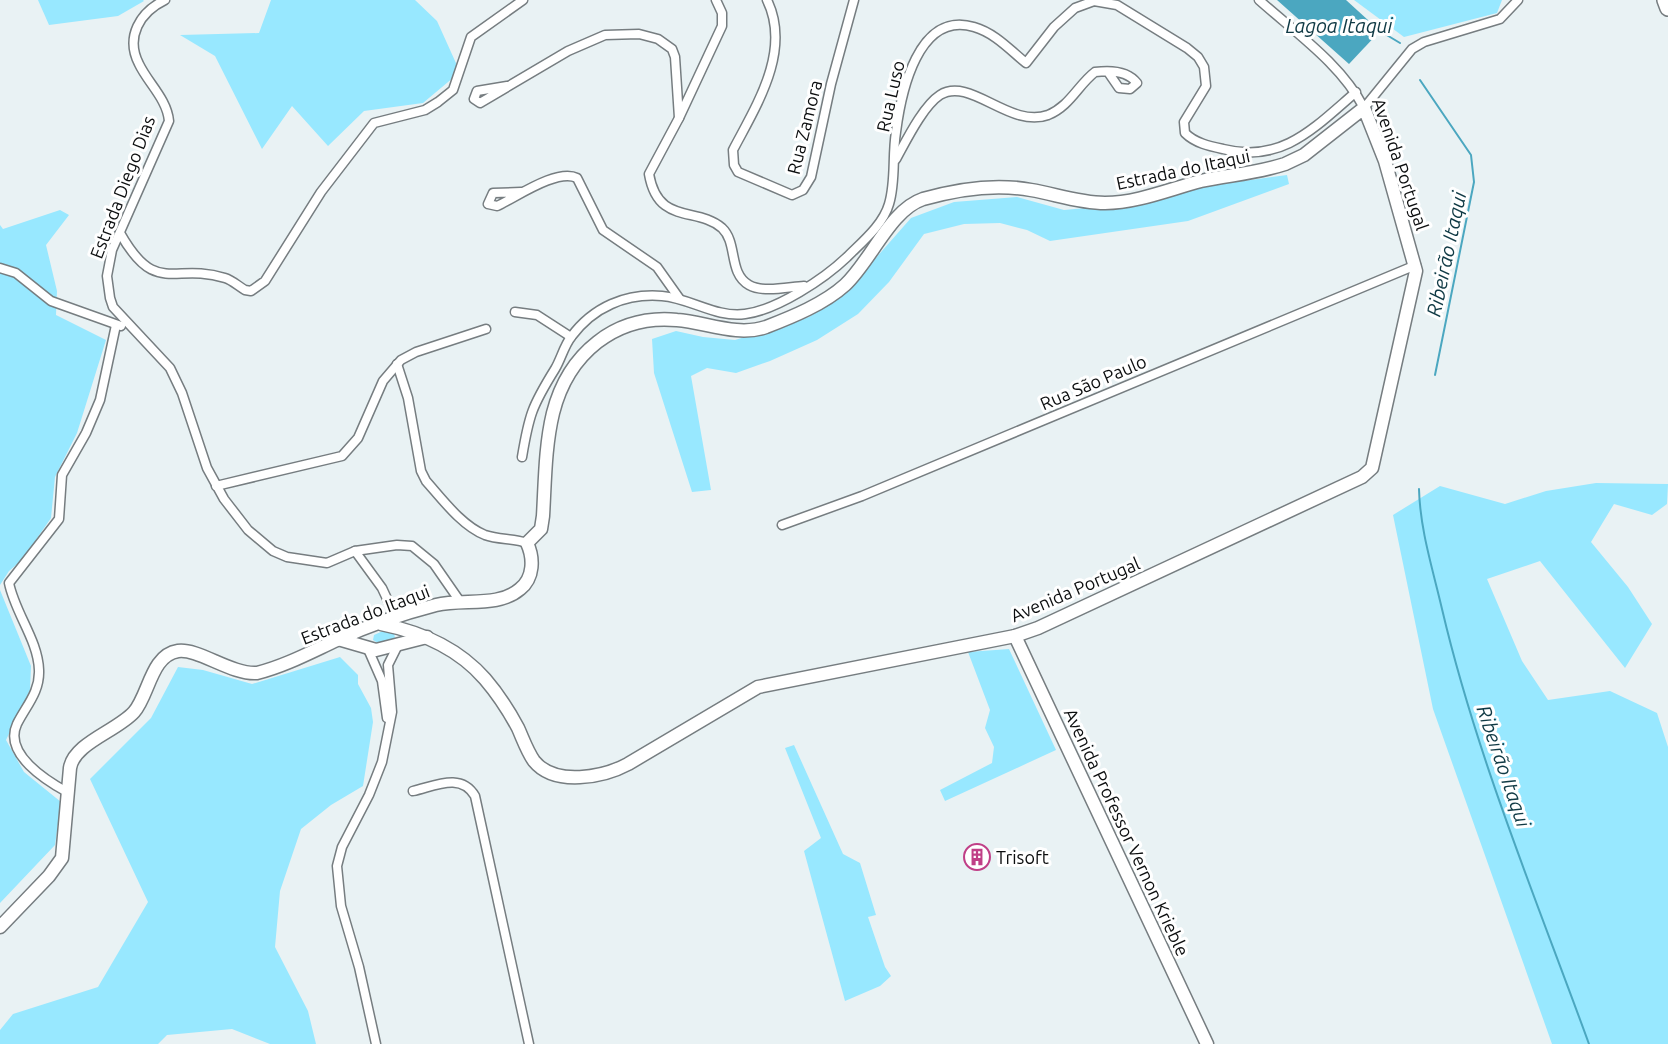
<svg xmlns="http://www.w3.org/2000/svg" width="1668" height="1044" viewBox="0 0 1668 1044" font-family="Ubuntu,sans-serif">
  <style>
    .green { fill: #98e8ff }
    .water { fill: #4ba7c0 }
    .lines { fill: none; stroke-linecap: round; stroke-linejoin: round }
    .stream { stroke: #4ba7c0; stroke-width: 2 }
    .street-casing { stroke: #767d80; stroke-width: 11 }
    .secondary-casing { stroke: #767d80; stroke-width: 15 }
    .highway-casing { stroke: #767d80; stroke-width: 18 }
    .street { stroke: #fff; stroke-width: 8 }
    .secondary { stroke: #fff; stroke-width: 12 }
    .highway { stroke: #fff; stroke-width: 15 }
    .labels { text-anchor: middle; dominant-baseline: central; stroke-width: 6; stroke-linejoin: round; paint-order: stroke }
    .street-label { font-size: 18px; fill: #0c0e0f; stroke: #fff }
    .poi-label { font-size: 18px; fill: #0c0e0f; stroke: #fff; text-anchor: start }
    .water-label { font-size: 20px; font-style: italic; fill: #103a45; stroke: #fff }
  </style>
  <rect width="100%" height="100%" fill="#e9f2f4"/>
  <!-- green -->
  <g class="green">
    <path d="M 38,0 L 143,0 L 144,1 L 118,16 L 49,25 Z"/>
    <path d="M 271,0 L 415,0 L 437,21 L 460,72 L 423,103 L 364,111 L 328,146 L 292,106 L 262,149 L 215,56 L 180,35 L 259,33 Z"/>
    <path d="M 1354,0 L 1502,0 L 1497,13 L 1404,37 Z"/>
    <path d="M 1287,175 L 1289,184 L 1188,221 L 1050,241 L 1027,230 L 1000,223 L 964,224 L 924,234 L 889,282 L 858,314 L 817,340 L 770,361 L 736,373 L 707,368 L 691,376 L 711,490 L 692,492 L 654,373 L 652,339 L 676,331 L 703,337 L 735,340 L 809,317 L 835,300 L 860,276 L 911,218 L 954,202 L 1017,197 L 1064,210 L 1128,204 L 1193,188 Z"/>
    <path d="M 60,210 L 69,215 L 46,245 L 57,291 L 56,315 L 106,340 L 77,433 L 55,477 L 51,518 L 22,560 L 9,571 L 0,585 L 0,225 L 3,229 Z"/>
    <path d="M 1596,483 L 1668,484 L 1667,504 L 1652,515 L 1614,504 L 1591,542 L 1628,587 L 1652,624 L 1625,668 L 1540,561 L 1487,579 L 1522,661 L 1548,700 L 1610,691 L 1657,713 L 1668,747 L 1668,1044 L 1552,1044 L 1433,709 L 1393,515 L 1440,486 L 1505,504 L 1546,491 Z"/>
    <path d="M 0,590 L 31,666 L 30,690 L 6,740 L 24,772 L 61,802 L 55,845 L 0,903 Z"/>
    <path d="M 385,630 L 394,632 L 395,639 L 381,645 L 373,640 L 374,635 Z"/>
    <path d="M 1009,649 L 1056,750 L 945,801 L 940,790 L 992,763 L 994,747 L 985,728 L 990,710 L 968,652 Z"/>
    <path d="M 340,657 L 358,675 L 358,684 L 371,708 L 373,722 L 363,786 L 331,805 L 301,829 L 280,891 L 275,947 L 308,1011 L 316,1044 L 270,1044 L 232,1029 L 167,1035 L 158,1044 L 0,1044 L 0,1030 L 13,1014 L 98,987 L 148,902 L 90,779 L 151,718 L 178,667 L 203,670 L 252,684 Z"/>
    <path d="M 794,745 L 843,854 L 860,863 L 876,915 L 868,917 L 885,967 L 891,976 L 880,986 L 845,1001 L 804,851 L 821,838 L 785,748 Z"/>
  </g>
  <!-- water -->
  <path class="water" d="M 1277,0 L 1346,0 L 1380,31 L 1349,64 Z"/>
  <g class="lines">
    <!-- stream -->
    <g class="stream">
      <path d="M 1380,31 L 1400,43"/>
      <path d="M 1420,80 L 1471,155 L 1474,182 L 1435,375"/>
      <path d="M 1419,489 C 1420,530 1433,570 1442,609 C 1477,758 1537,901 1589,1044"/>
    </g>
    <defs>
      <g id="street">
        <path d="M 165,0 C 140,12 125,37 139,64 C 148,83 167,99 169,121 L 112,250 L 107,276 L 110,298 L 113,307 L 170,368 L 182,393 L 207,468 L 224,499 L 248,530 L 273,551 L 287,557 L 327,563 L 355,551 L 397,545 L 412,546 L 434,564 L 459,600"/>
        <path d="M 767,0 C 792,51 756,106 733,150 L 734,165 L 738,172 L 792,195 L 803,190 L 811,177 L 831,84 L 854,0"/>
        <path d="M 1259,0 C 1296,33 1341,64 1364,108 L 1412,49 L 1424,42 L 1500,19 L 1518,0"/>
        <path d="M 507,86 L 477,91 L 474,99 L 480,103 L 568,51 L 605,35 L 639,34 L 658,39 L 672,49 L 675,57 L 679,118 L 649,174 C 658,226 697,206 722,228 C 738,243 728,273 749,285 C 763,293 788,287 804,286"/>
        <path d="M 679,118 L 722,26 L 722,13 L 716,0"/>
        <path d="M 896,159 C 906,141 923,106 940,95 C 970,76 1010,129 1048,115 C 1070,106 1078,85 1095,72 C 1110,70 1127,70 1137,83 L 1130,89 L 1119,88 L 1108,72"/>
        <path d="M 521,192 L 493,193 L 488,204 L 497,206 C 515,198 557,168 577,178 L 603,230 L 657,267 L 679,298"/>
        <path d="M 120,233 C 156,297 173,262 225,278 C 232,280 238,286 245,290 L 251,291 L 265,281 L 321,192 L 374,123 L 425,110 L 438,102 L 453,90 L 471,37 L 523,0"/>
        <path d="M 0,268 L 16,273 L 51,301 L 121,326"/>
        <path d="M 515,312 L 537,315 L 571,337"/>
        <path d="M 397,364 L 408,398 L 421,471 L 426,481 C 442,499 462,526 485,535 C 499,540 513,538 527,543"/>
        <path d="M 522,457 C 529,415 532,406 555,369 C 561,359 564,346 571,337 C 593,307 626,293 662,296 C 690,298 716,318 745,314 C 777,310 824,279 847,257 C 862,242 883,225 889,204 C 896,181 892,156 896,132 C 901,93 918,10 974,27 C 995,33 1010,50 1026,63 L 1054,27 L 1075,8 L 1094,1 L 1117,5 L 1187,48 L 1198,57 L 1204,67 L 1206,86 L 1184,122 L 1185,133 C 1195,143 1209,146 1223,149 C 1282,164 1314,128 1356,92"/>
        <path d="M 216,486 L 342,456 L 358,438 L 383,381 L 401,360 L 416,352 L 486,329"/>
        <path d="M 782,525 L 862,496 L 1416,265"/>
        <path d="M 355,551 L 382,588 L 396,618"/>
        <path d="M 368,649 L 382,681 L 387,718"/>
        <path d="M 413,791 C 435,786 461,772 475,796 L 529,1044"/>
        <path d="M 67,792 C 47,781 3,754 17,724 C 26,706 40,692 39,670 C 38,640 15,613 9,583 L 59,519 L 62,475 L 86,433 L 100,400 L 116,325"/>
        <path d="M 376,1044 L 359,967 L 341,906 L 337,866 L 342,847 L 369,795 L 382,762 L 392,712 L 388,665 L 398,645"/>
      </g>
      <g id="secondary">
        <path d="M 1015,636 L 1207,1044"/>
        <path d="M 338,639 L 376,650 L 427,637"/>
        <path d="M 0,927 L 49,876 L 62,858 L 70,768 C 74,743 117,731 134,712 C 149,695 151,655 178,651 C 198,648 232,675 257,673 C 285,666 311,652 337,640 C 367,626 405,613 436,605 C 463,598 498,608 520,589 C 534,578 534,558 527,543 L 541,529 L 543,516 C 545,482 545,446 553,413 C 568,354 615,314 677,320 C 705,322 737,337 766,327 C 792,317 824,304 845,285 C 871,261 890,210 923,199 C 958,189 994,183 1031,190 C 1055,194 1079,203 1105,203 C 1137,203 1170,189 1201,181 C 1229,175 1258,173 1285,164 L 1304,155 L 1364,108 L 1385,161 L 1416,271 L 1372,468 L 1362,477 L 1038,628 L 1015,636 L 758,687 L 628,764 C 604,777 555,787 534,761 C 527,751 523,739 518,728 C 509,711 497,693 485,679 C 458,648 421,632 381,624"/>
      </g>
      <path id="highway" d="M 1665,0 L 1668,8"/>
    </defs>
    <!-- street casing -->
    <use href="#street" class="street-casing"/>
    <!-- secondary casing -->
    <use href="#secondary" class="secondary-casing"/>
    <!-- highway casing -->
    <use href="#highway" class="highway-casing"/>
    <!-- street -->
    <use href="#street" class="street"/>
    <!-- secondary -->
    <use href="#secondary" class="secondary"/>
    <!-- highway -->
    <use href="#highway" class="highway"/>
  </g>
  <!-- icons -->
  <defs>
    <symbol id="building-ring" viewBox="-11 -11 22 22"><circle r="9.5" fill="#fff" stroke="#c03f87" stroke-width="1.5"/><path d="M-4-6H4V6H1V3H-1V6H-4ZM-2.5-4.3h1.7v1.8h-1.7ZM.8-4.3h1.7v1.8H.8ZM-2.5-1h1.7V.8h-1.7ZM.8-1h1.7V.8H.8Z" fill="#c03f87"/></symbol>
  </defs>
  <g fill-rule="evenodd">
    <use href="#building-ring" x="962" y="842" width="30" height="30"/>
  </g>
  <g class="labels">
    <!-- street labels -->
    <g class="street-label">
      <text transform="translate(890 96) rotate(-77)">Rua Luso</text>
      <text transform="translate(804 127) rotate(-76)">Rua Zamora</text>
      <text transform="translate(1401 164) rotate(71)">Avenida Portugal</text>
      <text transform="translate(1183 169) rotate(-12)">Estrada do Itaqui</text>
      <text transform="translate(122 187) rotate(-69)">Estrada Diego Dias</text>
      <text transform="translate(1093 382) rotate(-23)">Rua São Paulo</text>
      <text transform="translate(1075 589) rotate(-23)">Avenida Portugal</text>
      <text transform="translate(365 614) rotate(-21)">Estrada do Itaqui</text>
      <text transform="translate(1127 832) rotate(65)">Avenida Professor Vernon Krieble</text>
    </g>
    <!-- poi labels -->
    <g class="poi-label">
      <text x="996" y="857">Trisoft</text>
    </g>
    <!-- water labels -->
    <g class="water-label">
      <text x="1339" y="25">Lagoa Itaqui</text>
      <text transform="translate(1446 254) rotate(-78)">Ribeirão Itaqui</text>
      <text transform="translate(1504 766) rotate(71)">Ribeirão Itaqui</text>
    </g>
  </g>
</svg>
